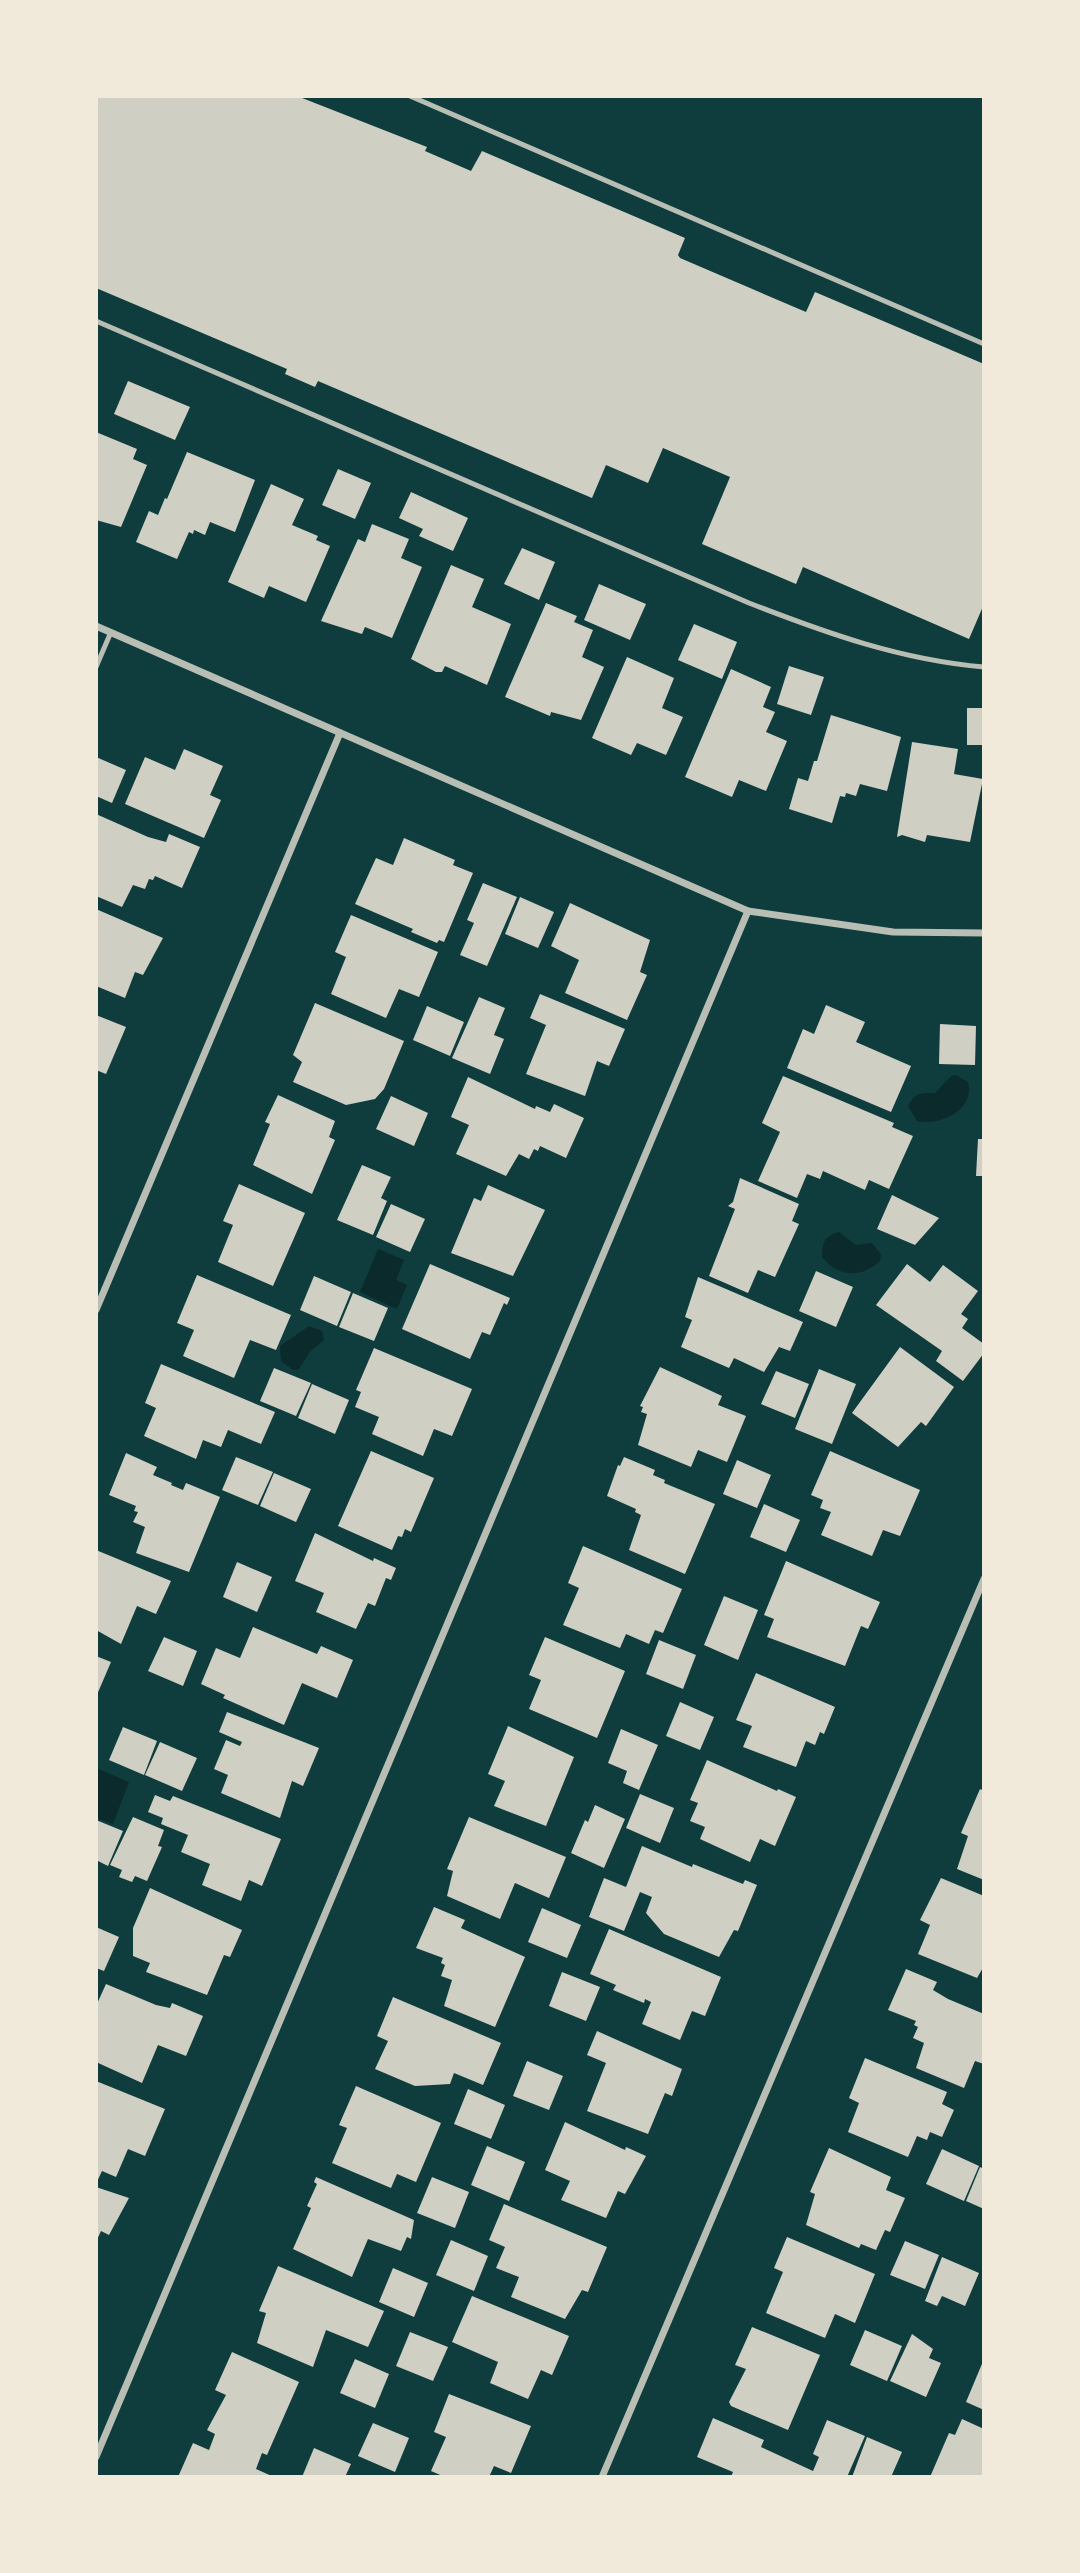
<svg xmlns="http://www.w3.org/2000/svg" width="1080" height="2573" viewBox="0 0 1080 2573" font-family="Commissioner,sans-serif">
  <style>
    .water { fill: #0a2a2b }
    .building { fill: #cfcfc3 }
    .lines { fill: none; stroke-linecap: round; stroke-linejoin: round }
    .service { stroke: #b8beb3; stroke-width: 5 }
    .minor { stroke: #b8beb3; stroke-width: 7 }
  </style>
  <rect width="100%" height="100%" fill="#0f3d3e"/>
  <!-- water -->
  <g class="water">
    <path d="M 956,1075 L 968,1082 C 975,1111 940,1126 917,1121 L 908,1106 C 915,1092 921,1093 935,1093 L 951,1076 Z"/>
    <path d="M 839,1232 L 856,1245 L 872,1243 L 881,1254 L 880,1261 C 862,1278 839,1278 822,1257 C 822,1243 824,1236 839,1232 Z"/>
    <path d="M 378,1249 L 404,1260 L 396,1280 L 407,1285 L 397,1309 L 360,1292 Z"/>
    <path d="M 309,1326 L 322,1331 L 324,1340 L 310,1352 L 299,1369 L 293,1370 L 281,1361 L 280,1346 Z"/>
    <path d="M 96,1768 L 129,1782 L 113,1824 L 96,1818 Z"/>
  </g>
  <!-- building -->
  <g class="building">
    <path d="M 96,96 L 297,96 L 427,147 L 425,151 L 471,171 L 482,151 L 685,238 L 678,255 L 680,258 L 806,312 L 815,292 L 984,364 L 984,604 L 969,639 L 803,567 L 796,584 L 702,544 L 730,477 L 663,448 L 648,483 L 606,465 L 592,498 L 318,381 L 315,387 L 285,374 L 287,369 L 96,288 Z"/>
    <path d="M 128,381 L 190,407 L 175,440 L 114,414 Z"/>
    <path d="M 96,432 L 137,449 L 133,459 L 147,465 L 121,527 L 96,520 Z"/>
    <path d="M 187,452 L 255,480 L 235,532 L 210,522 L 205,535 L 194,530 L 193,534 L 189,532 L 177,559 L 136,542 L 149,511 L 158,515 L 165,498 L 167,499 Z"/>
    <path d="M 338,469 L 371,483 L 355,519 L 322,505 Z"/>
    <path d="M 271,484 L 304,499 L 292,525 L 318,536 L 316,540 L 330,546 L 306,602 L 269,586 L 264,598 L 228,582 Z"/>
    <path d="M 411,492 L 468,518 L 453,551 L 419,536 L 423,529 L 399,518 Z"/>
    <path d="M 372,524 L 409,539 L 401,558 L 422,567 L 392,638 L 365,627 L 362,634 L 321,621 L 358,539 L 365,542 Z"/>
    <path d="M 522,548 L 555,562 L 539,600 L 504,584 Z"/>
    <path d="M 451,565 L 484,579 L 472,607 L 511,624 L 487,685 L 445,666 L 442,672 L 436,672 L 411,659 Z"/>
    <path d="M 599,584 L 646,604 L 630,640 L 584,620 Z"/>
    <path d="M 546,603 L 577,616 L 574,622 L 593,630 L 582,657 L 604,667 L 581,720 L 551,712 L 550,716 L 505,697 Z"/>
    <path d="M 694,624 L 737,642 L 722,679 L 678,660 Z"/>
    <path d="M 627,657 L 674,678 L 662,708 L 683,717 L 666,755 L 637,743 L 631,755 L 592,738 Z"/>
    <path d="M 789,666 L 824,677 L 811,715 L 777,704 Z"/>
    <path d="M 731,669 L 771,687 L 763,707 L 775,712 L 766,732 L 787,741 L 766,791 L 739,780 L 732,797 L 685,777 Z"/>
    <rect x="967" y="708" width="17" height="37"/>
    <path d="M 831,715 L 901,737 L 887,791 L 860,784 L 856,796 L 846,793 L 845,797 L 840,796 L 832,823 L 789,809 L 798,778 L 808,781 L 814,761 L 817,761 Z"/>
    <path d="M 912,742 L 958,749 L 954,774 L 983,779 L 970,842 L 927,835 L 925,842 L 902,835 L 897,837 Z"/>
    <path d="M 184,749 L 223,766 L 210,795 L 221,800 L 204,838 L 125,804 L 145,757 L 175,770 Z"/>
    <path d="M 96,757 L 126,770 L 112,803 L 96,796 Z"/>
    <path d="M 96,814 L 148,837 L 166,842 L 169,834 L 200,847 L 182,888 L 155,876 L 153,880 L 149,879 L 145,889 L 133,885 L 122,907 L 96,896 Z"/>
    <path d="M 404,838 L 455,860 L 453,865 L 473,873 L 444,942 L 439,940 L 437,943 L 411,932 L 413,929 L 355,904 L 376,858 L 393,865 Z"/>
    <path d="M 483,883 L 517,897 L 487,966 L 460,955 L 474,923 L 467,920 Z"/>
    <path d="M 520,897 L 554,912 L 538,948 L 505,934 Z"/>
    <path d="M 570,903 L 650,940 L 640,972 L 647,975 L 627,1020 L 565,993 L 579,960 L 551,946 Z"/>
    <path d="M 96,909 L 163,938 L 143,975 L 135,972 L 125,998 L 96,986 Z"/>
    <path d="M 351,915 L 438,952 L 419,997 L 399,989 L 386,1018 L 331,994 L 346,957 L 335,952 Z"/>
    <path d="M 540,994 L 625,1029 L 609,1066 L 597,1061 L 585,1096 L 526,1074 L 546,1025 L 530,1018 Z"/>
    <path d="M 479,997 L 505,1008 L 494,1035 L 504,1039 L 490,1074 L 452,1058 Z"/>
    <path d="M 315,1003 L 404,1041 L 384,1089 L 375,1099 L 346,1105 L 293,1082 L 302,1062 L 293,1055 Z"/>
    <path d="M 826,1005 L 865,1022 L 856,1042 L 911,1066 L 891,1112 L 787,1068 L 803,1029 L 814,1034 Z"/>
    <path d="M 427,1006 L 464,1022 L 450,1056 L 413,1040 Z"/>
    <path d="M 96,1015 L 126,1027 L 106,1074 L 96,1070 Z"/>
    <path d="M 940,1024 L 976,1026 L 975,1065 L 939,1064 Z"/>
    <path d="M 783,1076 L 894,1123 L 892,1127 L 913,1136 L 889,1189 L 869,1180 L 865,1190 L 823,1171 L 820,1179 L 807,1174 L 797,1198 L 758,1181 L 780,1132 L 762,1123 Z"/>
    <path d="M 468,1077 L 535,1109 L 536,1106 L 550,1112 L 554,1104 L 584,1118 L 566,1158 L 540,1146 L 538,1151 L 534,1149 L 529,1159 L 519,1154 L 506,1176 L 456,1154 L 469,1125 L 451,1117 Z"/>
    <path d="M 278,1095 L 335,1121 L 329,1137 L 335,1140 L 312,1194 L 253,1165 L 270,1124 L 265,1122 Z"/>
    <path d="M 391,1096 L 428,1113 L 414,1146 L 376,1129 Z"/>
    <path d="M 978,1139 L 984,1139 L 984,1176 L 976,1176 Z"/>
    <path d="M 362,1165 L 391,1177 L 381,1198 L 387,1201 L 373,1235 L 337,1220 Z"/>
    <path d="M 740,1178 L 799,1204 L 792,1221 L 799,1224 L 775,1277 L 758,1270 L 748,1293 L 709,1276 L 735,1209 L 728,1206 L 733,1202 Z"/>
    <path d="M 239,1184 L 305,1213 L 273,1286 L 218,1262 L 233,1225 L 223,1221 Z"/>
    <path d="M 488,1185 L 545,1210 L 513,1276 L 451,1253 L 474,1198 L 481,1201 Z"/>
    <path d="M 892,1195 L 939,1218 L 915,1245 L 877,1229 Z"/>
    <path d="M 391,1204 L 425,1219 L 410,1252 L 376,1237 Z"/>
    <path d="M 430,1264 L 510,1298 L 507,1305 L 504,1303 L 490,1335 L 482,1332 L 470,1359 L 402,1329 Z"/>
    <path d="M 907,1264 L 930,1282 L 943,1265 L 978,1291 L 961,1314 L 968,1319 L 962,1328 L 984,1344 L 984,1353 L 963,1381 L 936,1361 L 942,1351 L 876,1305 Z"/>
    <path d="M 816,1271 L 853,1287 L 836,1327 L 799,1311 Z"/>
    <path d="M 197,1275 L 291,1315 L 276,1350 L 250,1340 L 234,1378 L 183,1356 L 194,1330 L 177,1323 Z"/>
    <path d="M 314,1276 L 351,1292 L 337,1326 L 300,1310 Z"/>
    <path d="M 698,1277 L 803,1322 L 790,1351 L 779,1347 L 764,1372 L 734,1358 L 729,1368 L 681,1347 L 692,1320 L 685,1317 Z"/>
    <path d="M 353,1293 L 388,1308 L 374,1341 L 339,1327 Z"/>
    <path d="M 900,1347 L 954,1387 L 926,1426 L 921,1422 L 898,1447 L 852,1413 Z"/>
    <path d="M 374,1348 L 472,1389 L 452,1436 L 434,1429 L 423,1456 L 372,1434 L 379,1417 L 355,1407 L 361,1392 L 356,1390 Z"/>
    <path d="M 161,1364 L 275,1412 L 261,1444 L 228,1430 L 221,1447 L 203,1440 L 196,1459 L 144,1436 L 156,1408 L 145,1403 Z"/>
    <path d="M 660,1367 L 722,1396 L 718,1405 L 746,1416 L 727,1462 L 698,1450 L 691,1467 L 638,1445 L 647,1414 L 641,1412 L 643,1407 L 640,1406 Z"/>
    <path d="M 274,1368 L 311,1383 L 296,1416 L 260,1401 Z"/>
    <path d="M 819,1369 L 856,1384 L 832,1444 L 795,1429 Z"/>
    <path d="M 776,1371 L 809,1384 L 795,1418 L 761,1404 Z"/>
    <path d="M 312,1384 L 349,1400 L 335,1434 L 298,1418 Z"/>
    <path d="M 371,1451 L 434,1478 L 411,1532 L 405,1529 L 402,1537 L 398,1536 L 392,1550 L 338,1526 Z"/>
    <path d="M 830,1451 L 920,1490 L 900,1536 L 883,1530 L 872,1556 L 821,1535 L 831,1512 L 820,1508 L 823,1500 L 811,1495 Z"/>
    <path d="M 126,1453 L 157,1467 L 153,1475 L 172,1483 L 171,1485 L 183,1490 L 186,1483 L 220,1497 L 189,1572 L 136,1553 L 145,1527 L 133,1522 L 138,1512 L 134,1511 L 136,1506 L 109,1495 Z"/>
    <path d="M 236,1457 L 273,1472 L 258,1505 L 222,1490 Z"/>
    <path d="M 624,1457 L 655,1470 L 653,1475 L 665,1480 L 664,1483 L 715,1504 L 685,1574 L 629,1550 L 641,1515 L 635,1512 L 636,1509 L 607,1496 L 618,1465 L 620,1466 Z"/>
    <path d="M 737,1460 L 771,1475 L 757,1508 L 723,1494 Z"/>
    <path d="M 274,1473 L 311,1489 L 296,1522 L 260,1506 Z"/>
    <path d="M 764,1504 L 800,1520 L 786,1552 L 750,1537 Z"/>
    <path d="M 315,1533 L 373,1561 L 374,1558 L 396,1568 L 391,1580 L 386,1578 L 375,1606 L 368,1603 L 356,1629 L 316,1612 L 324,1593 L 295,1581 Z"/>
    <path d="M 583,1546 L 682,1589 L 663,1633 L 655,1630 L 649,1644 L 626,1634 L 620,1648 L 563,1625 L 579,1588 L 568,1583 Z"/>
    <path d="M 96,1550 L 171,1581 L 156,1614 L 137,1606 L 121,1644 L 96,1630 Z"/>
    <path d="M 786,1561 L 880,1602 L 868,1629 L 861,1626 L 845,1666 L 767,1637 L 774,1619 L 764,1615 Z"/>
    <path d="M 237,1562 L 272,1577 L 257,1612 L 223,1597 Z"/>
    <path d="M 724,1596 L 758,1610 L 738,1660 L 704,1645 Z"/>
    <path d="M 253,1627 L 317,1654 L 321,1646 L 353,1660 L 337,1698 L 302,1683 L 284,1725 L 223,1698 L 225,1695 L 201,1684 L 216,1648 L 240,1658 Z"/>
    <path d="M 164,1637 L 197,1651 L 183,1686 L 148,1671 Z"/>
    <path d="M 545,1637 L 625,1671 L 597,1738 L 529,1709 L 541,1680 L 529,1675 Z"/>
    <path d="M 659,1640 L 696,1655 L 683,1689 L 646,1674 Z"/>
    <path d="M 96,1656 L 111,1662 L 96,1697 Z"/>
    <path d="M 756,1673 L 835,1707 L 824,1734 L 820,1732 L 815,1745 L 806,1741 L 796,1767 L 743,1747 L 752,1726 L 736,1720 Z"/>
    <path d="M 680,1702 L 714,1717 L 700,1750 L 666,1736 Z"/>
    <path d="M 227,1712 L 319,1748 L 303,1786 L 292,1781 L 280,1818 L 221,1793 L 228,1775 L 214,1769 L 226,1740 L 240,1746 L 242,1742 L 219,1732 Z"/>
    <path d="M 508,1726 L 574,1757 L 546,1826 L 494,1806 L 505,1781 L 488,1774 Z"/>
    <path d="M 123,1727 L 157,1741 L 144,1775 L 109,1760 Z"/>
    <path d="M 621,1729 L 658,1745 L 639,1790 L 623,1783 L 627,1771 L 608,1763 Z"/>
    <path d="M 160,1742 L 197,1758 L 182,1791 L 145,1775 Z"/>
    <path d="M 707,1760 L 777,1791 L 778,1789 L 796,1797 L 775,1846 L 760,1839 L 750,1862 L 700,1839 L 705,1827 L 690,1821 L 698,1803 L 690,1800 Z"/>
    <path d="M 980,1789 L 984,1791 L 984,1880 L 957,1869 L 968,1836 L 961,1833 Z"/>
    <path d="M 640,1794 L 674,1808 L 660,1843 L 626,1828 Z"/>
    <path d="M 155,1795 L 170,1801 L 173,1796 L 281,1839 L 262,1886 L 249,1880 L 241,1901 L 202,1885 L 210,1864 L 181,1852 L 188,1835 L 161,1824 L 163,1818 L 148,1812 Z"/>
    <path d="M 595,1805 L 625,1819 L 604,1868 L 571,1853 L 585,1820 L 588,1822 Z"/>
    <path d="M 133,1817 L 164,1830 L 158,1846 L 162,1847 L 147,1881 L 135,1876 L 132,1882 L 119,1877 L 122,1870 L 110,1865 Z"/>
    <path d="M 469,1817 L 566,1857 L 549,1898 L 515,1883 L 500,1919 L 447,1896 L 453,1871 L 447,1869 Z"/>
    <path d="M 96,1820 L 123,1831 L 108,1866 L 96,1860 Z"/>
    <path d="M 642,1846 L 692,1867 L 693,1864 L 743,1884 L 745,1880 L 757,1885 L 738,1931 L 734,1930 L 719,1957 L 664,1934 L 646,1913 L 652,1897 L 640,1892 L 624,1931 L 589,1917 L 604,1878 L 626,1887 Z"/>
    <path d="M 941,1878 L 984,1896 L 984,1966 L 977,1978 L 918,1954 L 930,1925 L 920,1920 Z"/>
    <path d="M 150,1888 L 242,1930 L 230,1957 L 224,1955 L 207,1995 L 146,1972 L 150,1963 L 133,1956 L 133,1928 Z"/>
    <path d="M 434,1907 L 465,1920 L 461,1928 L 525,1957 L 495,2027 L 444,2006 L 452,1980 L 441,1976 L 445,1965 L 441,1963 L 443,1958 L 416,1948 Z"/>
    <path d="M 542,1908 L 581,1925 L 567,1958 L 528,1942 Z"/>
    <path d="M 96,1927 L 119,1937 L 104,1971 L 96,1968 Z"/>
    <path d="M 609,1929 L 721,1977 L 705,2016 L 692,2011 L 680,2040 L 642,2024 L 651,2002 L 645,1999 L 644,2003 L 613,1990 L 616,1985 L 590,1974 Z"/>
    <path d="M 906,1969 L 937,1982 L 933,1990 L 948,1999 L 984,2014 L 984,2064 L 975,2061 L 964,2088 L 916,2068 L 924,2043 L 913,2038 L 918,2027 L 914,2025 L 916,2021 L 888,2010 Z"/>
    <path d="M 562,1972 L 600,1987 L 586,2021 L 549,2006 Z"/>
    <path d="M 106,1984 L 156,2005 L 170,2008 L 172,2003 L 203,2016 L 186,2056 L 158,2045 L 142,2083 L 96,2062 L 96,2006 Z"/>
    <path d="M 393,1997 L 501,2043 L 483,2085 L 454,2073 L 450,2084 L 415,2086 L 375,2069 L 388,2041 L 377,2036 Z"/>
    <path d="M 597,2031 L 682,2069 L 672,2096 L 665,2093 L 648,2134 L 587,2111 L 606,2063 L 587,2055 Z"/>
    <path d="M 865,2058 L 947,2092 L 942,2104 L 954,2110 L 942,2137 L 930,2132 L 927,2140 L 917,2136 L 908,2157 L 848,2132 L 859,2103 L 849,2098 Z"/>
    <path d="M 527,2061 L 563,2076 L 549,2110 L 513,2096 Z"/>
    <path d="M 96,2081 L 165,2109 L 145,2156 L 128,2149 L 116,2177 L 102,2171 L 96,2184 Z"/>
    <path d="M 356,2086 L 441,2123 L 416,2182 L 397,2174 L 391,2188 L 332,2163 L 347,2128 L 339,2125 Z"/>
    <path d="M 468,2089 L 505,2105 L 491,2139 L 454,2124 Z"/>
    <path d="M 565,2122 L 625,2150 L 626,2147 L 646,2156 L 625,2194 L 618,2191 L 606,2218 L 561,2200 L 570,2181 L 545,2170 Z"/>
    <path d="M 487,2146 L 525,2162 L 509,2201 L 471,2185 Z"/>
    <path d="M 829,2148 L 891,2177 L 886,2190 L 905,2198 L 890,2232 L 885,2230 L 876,2250 L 861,2244 L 859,2248 L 806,2225 L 815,2194 L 810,2192 Z"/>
    <path d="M 942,2149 L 979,2166 L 964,2201 L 926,2184 Z"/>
    <path d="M 980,2167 L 984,2169 L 984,2209 L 966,2201 Z"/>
    <path d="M 316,2177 L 414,2220 L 411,2239 L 407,2237 L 401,2251 L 368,2239 L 352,2277 L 293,2249 L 311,2208 L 307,2206 L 317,2184 L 314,2182 Z"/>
    <path d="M 432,2177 L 469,2192 L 455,2228 L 417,2213 Z"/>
    <path d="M 96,2187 L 129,2198 L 109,2235 L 101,2231 L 96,2242 Z"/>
    <path d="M 504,2204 L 607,2247 L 588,2292 L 582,2290 L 565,2319 L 511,2297 L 519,2277 L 496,2268 L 505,2247 L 489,2240 Z"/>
    <path d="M 787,2237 L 875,2274 L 855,2323 L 835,2314 L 825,2338 L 766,2313 L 783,2272 L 774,2268 Z"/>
    <path d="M 451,2240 L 488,2256 L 474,2291 L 436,2275 Z"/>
    <path d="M 905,2241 L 939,2255 L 925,2289 L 890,2275 Z"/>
    <path d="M 942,2257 L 979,2273 L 965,2306 L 942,2296 L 937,2306 L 925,2301 Z"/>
    <path d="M 278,2266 L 384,2311 L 368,2347 L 326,2330 L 313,2367 L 257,2343 L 266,2313 L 259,2311 Z"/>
    <path d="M 393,2268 L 428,2283 L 414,2317 L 379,2302 Z"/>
    <path d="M 472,2296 L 569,2336 L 552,2375 L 541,2370 L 528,2399 L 490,2383 L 498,2362 L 452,2342 Z"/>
    <path d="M 752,2327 L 820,2355 L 788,2430 L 731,2406 L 729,2402 L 746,2369 L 735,2365 Z"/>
    <path d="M 865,2330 L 902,2346 L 887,2381 L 850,2365 Z"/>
    <path d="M 410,2332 L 448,2347 L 433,2381 L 396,2366 Z"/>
    <path d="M 912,2334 L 933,2349 L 929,2358 L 941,2363 L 926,2397 L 890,2381 Z"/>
    <path d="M 232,2352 L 299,2382 L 267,2455 L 262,2453 L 256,2469 L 274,2477 L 178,2477 L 193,2443 L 209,2450 L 215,2434 L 207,2430 L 226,2395 L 215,2390 Z"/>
    <path d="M 355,2359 L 389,2374 L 375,2408 L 340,2393 Z"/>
    <path d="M 984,2359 L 984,2410 L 966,2402 Z"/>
    <path d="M 449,2394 L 531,2426 L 511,2473 L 494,2466 L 489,2477 L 445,2477 L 431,2471 L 446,2437 L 434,2432 Z"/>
    <path d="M 713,2418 L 764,2440 L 761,2447 L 813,2471 L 819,2457 L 813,2454 L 827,2420 L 865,2436 L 847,2477 L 731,2477 L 733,2472 L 697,2457 Z"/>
    <path d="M 962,2419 L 984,2429 L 984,2477 L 930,2477 L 949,2433 L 955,2435 Z"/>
    <path d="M 373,2423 L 409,2438 L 395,2472 L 358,2456 Z"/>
    <path d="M 867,2437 L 902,2452 L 891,2477 L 852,2477 Z"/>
    <path d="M 314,2448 L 351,2464 L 345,2477 L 302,2477 Z"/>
  </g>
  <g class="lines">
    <!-- service -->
    <g class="service">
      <path d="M 410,96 L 984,344"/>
      <path d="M 96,321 L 749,603 C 826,633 901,660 984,667"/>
      <path d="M 96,667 L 111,632"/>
    </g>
    <!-- minor -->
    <g class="minor">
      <path d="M 96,626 L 748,911 L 893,932 L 984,933"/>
      <path d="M 96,1310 L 340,733"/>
      <path d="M 96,2457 L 748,911"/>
      <path d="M 602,2477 L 984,1579"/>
    </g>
  </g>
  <!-- border -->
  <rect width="1080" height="2573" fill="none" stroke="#f1e9da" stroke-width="196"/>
</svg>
